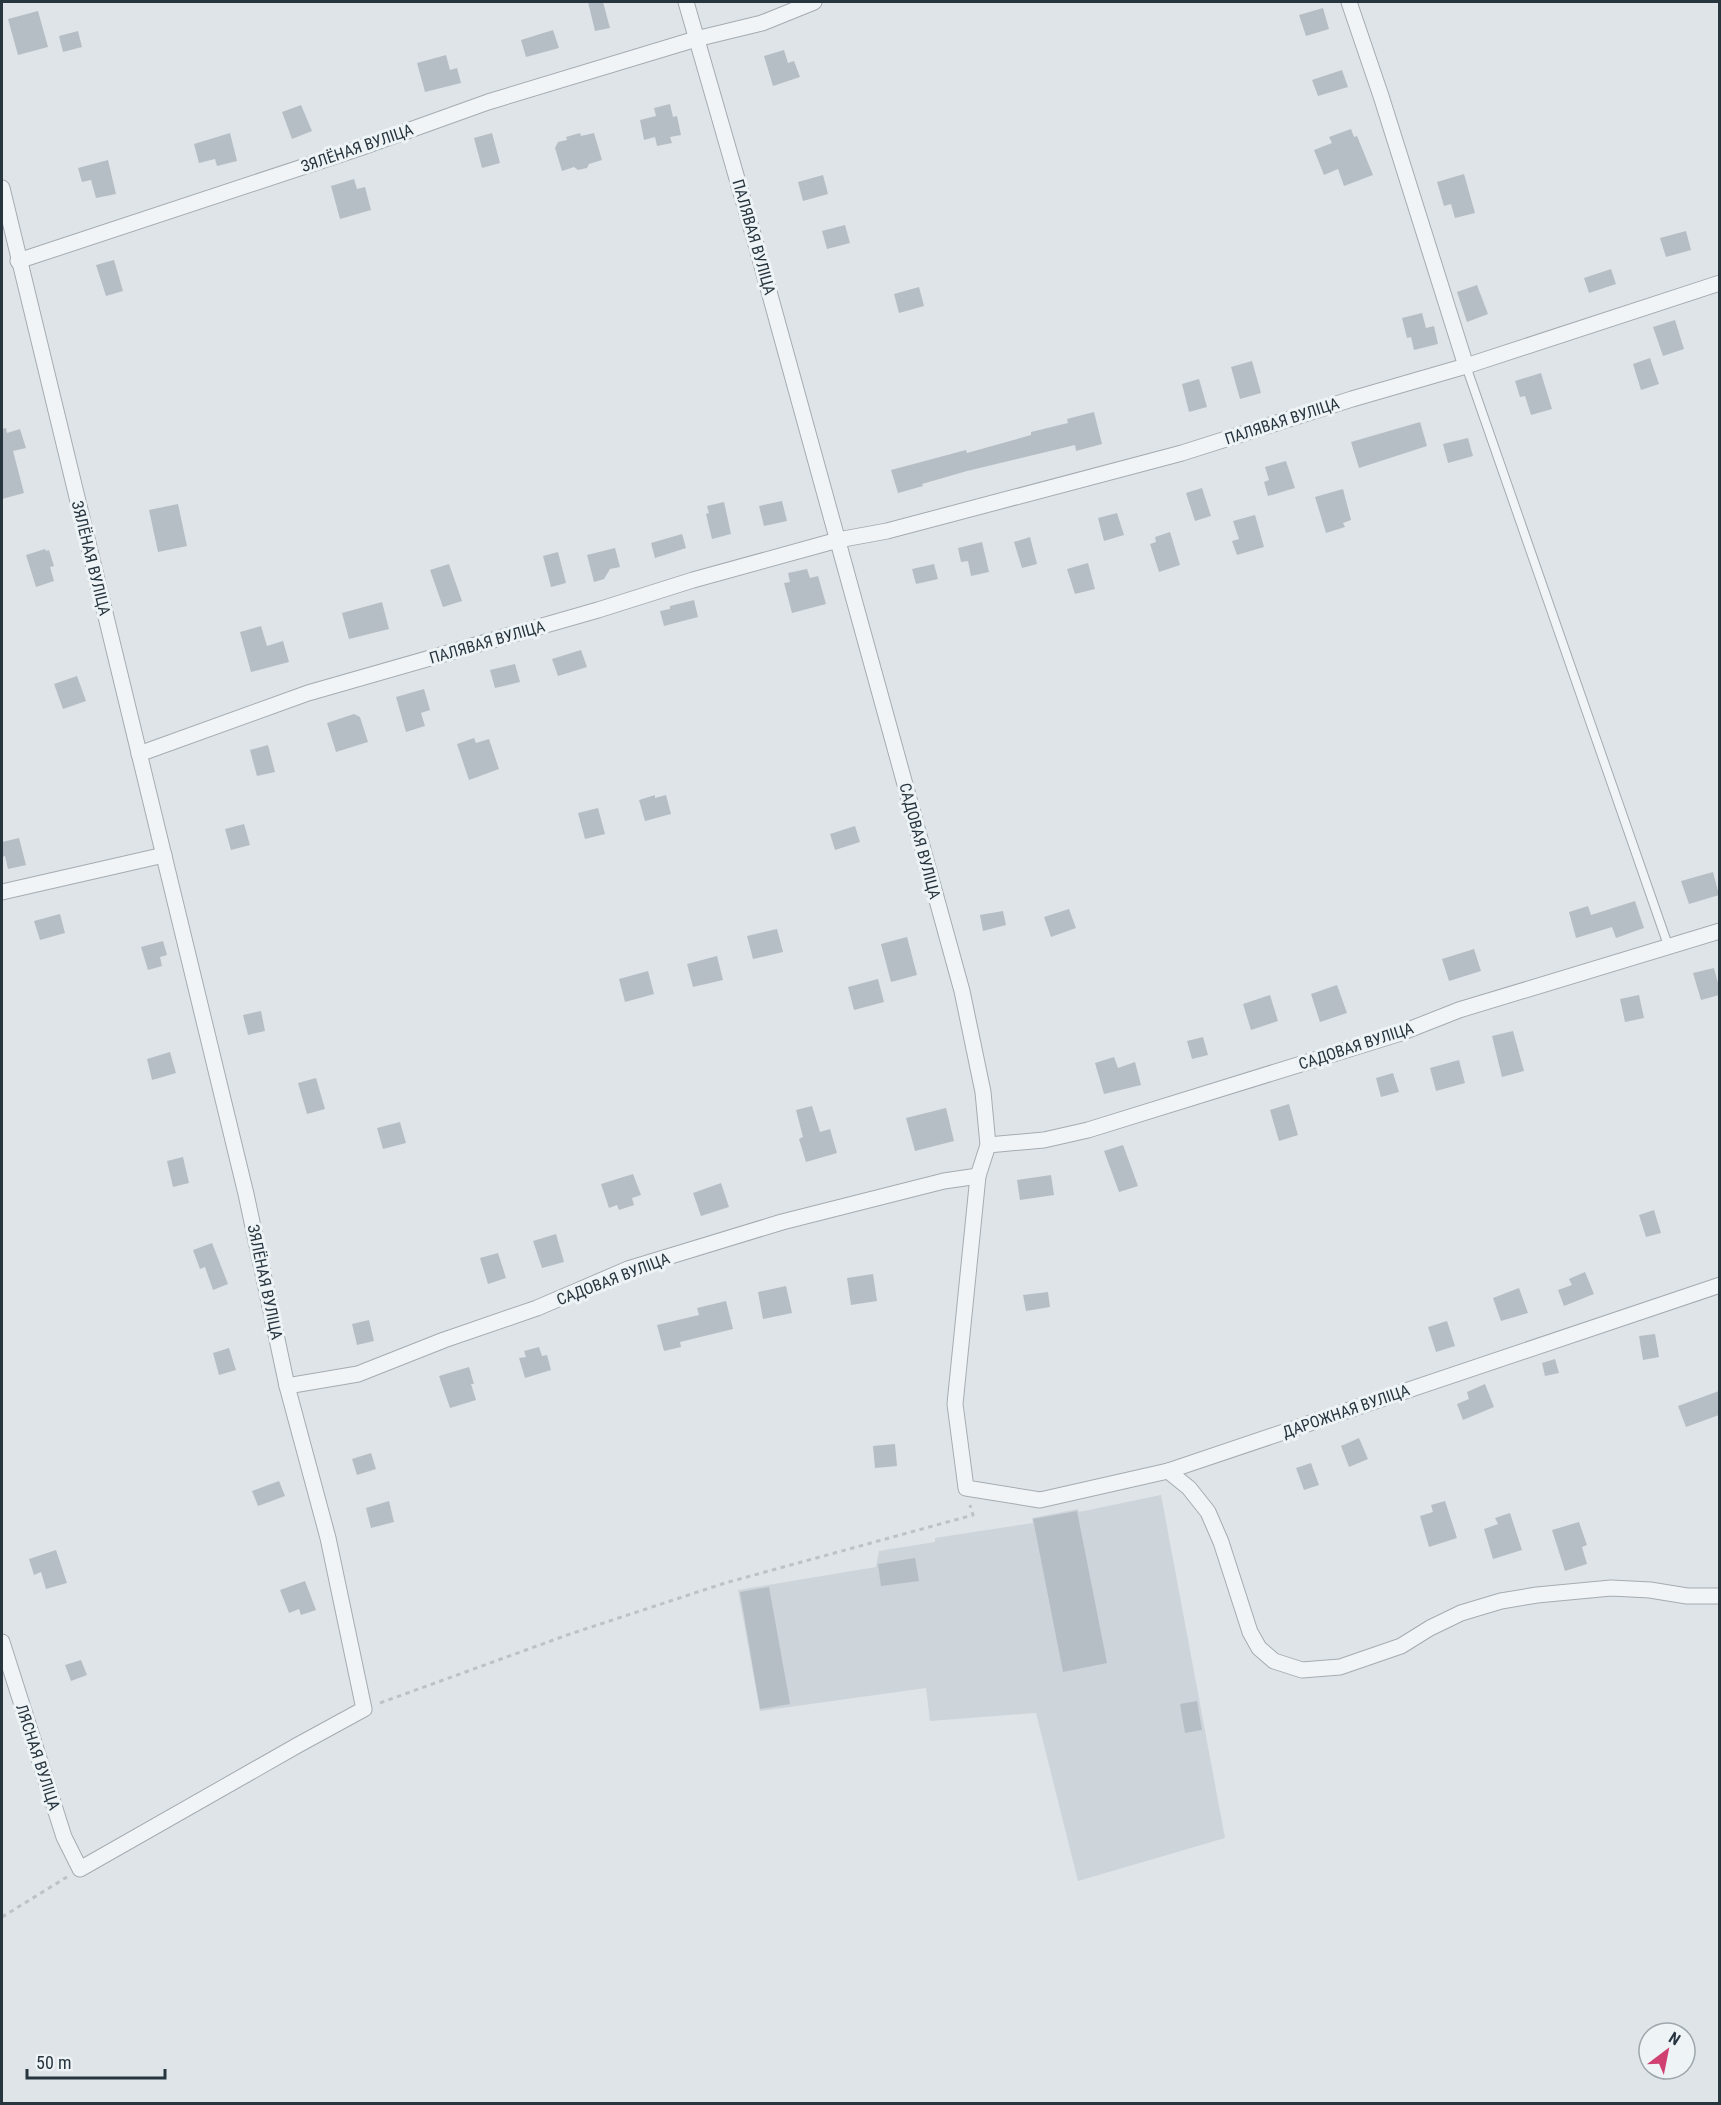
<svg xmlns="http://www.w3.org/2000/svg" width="1721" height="2105" viewBox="0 0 1721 2105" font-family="'Roboto Condensed',sans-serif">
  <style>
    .built { fill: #cdd4da }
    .building { fill: #b6bec5 }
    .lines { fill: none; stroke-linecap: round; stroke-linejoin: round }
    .lane-casing { stroke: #a4acb2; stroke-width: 10 }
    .street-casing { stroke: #a4acb2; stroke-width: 17 }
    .path { stroke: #bcc2c7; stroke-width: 3; stroke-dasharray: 4.5 4.5; stroke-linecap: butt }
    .lane { stroke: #f1f4f7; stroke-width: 8 }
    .street { stroke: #f1f4f7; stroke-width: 15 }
    .labels { text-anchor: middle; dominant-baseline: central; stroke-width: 6; stroke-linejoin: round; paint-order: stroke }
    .street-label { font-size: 16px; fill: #27353f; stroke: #eef3f6 }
  </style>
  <rect width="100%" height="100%" fill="#dfe4e8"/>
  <!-- built -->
  <path class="built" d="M 1161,1495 L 1225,1838 L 1078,1881 L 1036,1713 L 930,1721 L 926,1688 L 760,1711 L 738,1590 L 876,1567 L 879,1551 L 935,1542 L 935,1538 L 1033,1523 L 1032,1518 L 1078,1509 L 1079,1512 Z"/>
  <!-- building -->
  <g class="building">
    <path d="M 588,2 L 603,2 L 610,28 L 595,31 Z"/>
    <path d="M 1323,8 L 1329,29 L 1306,36 L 1299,15 Z"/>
    <path d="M 38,11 L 48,47 L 18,55 L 8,19 Z"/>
    <path d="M 553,30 L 559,48 L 526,57 L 521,40 Z"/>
    <path d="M 78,31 L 82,47 L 63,52 L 59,36 Z"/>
    <path d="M 784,50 L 788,63 L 794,61 L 800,77 L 773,86 L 764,56 Z"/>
    <path d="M 446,55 L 450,70 L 457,68 L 461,83 L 425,92 L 417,63 Z"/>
    <path d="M 1342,70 L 1348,87 L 1318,96 L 1312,80 Z"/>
    <path d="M 670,104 L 673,117 L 677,116 L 681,135 L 670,137 L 672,143 L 657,146 L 655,137 L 644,140 L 640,120 L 656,116 L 654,108 Z"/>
    <path d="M 301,105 L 312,131 L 292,139 L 282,112 Z"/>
    <path d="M 1351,129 L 1354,137 L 1357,136 L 1373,175 L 1344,186 L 1338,169 L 1324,175 L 1314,150 L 1332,143 L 1329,137 Z"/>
    <path d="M 230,133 L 237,161 L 217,166 L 215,159 L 199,163 L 194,144 Z"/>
    <path d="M 492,133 L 500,163 L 482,168 L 474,138 Z"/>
    <path d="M 580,133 L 581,136 L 594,133 L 602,160 L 589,164 L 587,168 L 578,170 L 574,167 L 562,171 L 555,148 L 558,142 L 567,140 L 566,137 Z"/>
    <path d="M 108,160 L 116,194 L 96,198 L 91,180 L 82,182 L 78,168 Z"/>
    <path d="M 1464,174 L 1475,213 L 1455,218 L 1451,204 L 1444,206 L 1437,182 Z"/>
    <path d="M 823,175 L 828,194 L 803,201 L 798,182 Z"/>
    <path d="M 354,179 L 357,189 L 365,187 L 371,210 L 340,219 L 331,186 Z"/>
    <path d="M 845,225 L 850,243 L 827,249 L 822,231 Z"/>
    <path d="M 1686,231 L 1691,250 L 1666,257 L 1660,238 Z"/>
    <path d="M 114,260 L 123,291 L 106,296 L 96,265 Z"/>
    <path d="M 1611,269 L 1616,284 L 1589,293 L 1584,278 Z"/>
    <path d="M 1477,285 L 1488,314 L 1467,322 L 1457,292 Z"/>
    <path d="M 919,287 L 924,306 L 899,313 L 894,294 Z"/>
    <path d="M 1422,313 L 1426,328 L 1434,326 L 1438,344 L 1414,350 L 1411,337 L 1407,338 L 1402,318 Z"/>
    <path d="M 1675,320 L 1684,349 L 1663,356 L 1653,327 Z"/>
    <path d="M 1650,358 L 1659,384 L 1641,390 L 1633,364 Z"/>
    <path d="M 1252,361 L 1261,393 L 1240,399 L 1231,367 Z"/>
    <path d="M 1541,373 L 1552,409 L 1531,415 L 1525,396 L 1520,397 L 1515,381 Z"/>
    <path d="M 1199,379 L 1207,407 L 1189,412 L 1182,384 Z"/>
    <path d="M 1094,412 L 1102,444 L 1076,451 L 1075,445 L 967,471 L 922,484 L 923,486 L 898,493 L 891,470 L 966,450 L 967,453 L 1031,435 L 1031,432 L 1068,423 L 1067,419 Z"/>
    <path d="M 1420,422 L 1427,446 L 1359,468 L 1351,442 Z"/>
    <path d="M 6,428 L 7,433 L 20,429 L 26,448 L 13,451 L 24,493 L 2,499 L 2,429 Z"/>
    <path d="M 1468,438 L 1473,456 L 1448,463 L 1443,444 Z"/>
    <path d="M 1286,461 L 1295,488 L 1268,496 L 1264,482 L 1269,480 L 1265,467 Z"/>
    <path d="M 1202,488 L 1211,516 L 1195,521 L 1186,493 Z"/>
    <path d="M 1343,489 L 1351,520 L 1343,523 L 1345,527 L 1326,533 L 1315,497 Z"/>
    <path d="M 782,501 L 787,521 L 764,526 L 759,506 Z"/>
    <path d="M 724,502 L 731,534 L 712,539 L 706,514 L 709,513 L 707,506 Z"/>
    <path d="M 178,504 L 187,546 L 158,552 L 149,510 Z"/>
    <path d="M 1117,513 L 1124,535 L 1104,541 L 1098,518 Z"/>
    <path d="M 1255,515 L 1264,547 L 1237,555 L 1232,541 L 1239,539 L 1233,521 Z"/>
    <path d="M 1170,532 L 1180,565 L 1159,572 L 1150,544 L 1156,542 L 1155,537 Z"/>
    <path d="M 682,534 L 686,548 L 655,558 L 651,543 Z"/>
    <path d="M 1030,537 L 1037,564 L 1022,568 L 1014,542 Z"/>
    <path d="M 982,542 L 989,572 L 971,576 L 968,561 L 961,562 L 958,548 Z"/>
    <path d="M 615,548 L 620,567 L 610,569 L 604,579 L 594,582 L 587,555 Z"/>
    <path d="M 45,549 L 46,551 L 49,550 L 54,566 L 50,567 L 54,581 L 36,587 L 26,555 Z"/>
    <path d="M 558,552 L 566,583 L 551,587 L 543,556 Z"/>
    <path d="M 1088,563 L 1095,589 L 1075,594 L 1067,569 Z"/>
    <path d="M 449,564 L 462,601 L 443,607 L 430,570 Z"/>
    <path d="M 934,564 L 938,579 L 916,584 L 912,569 Z"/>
    <path d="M 807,569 L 810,578 L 818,576 L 826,604 L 792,613 L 784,583 L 790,582 L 788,573 Z"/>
    <path d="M 694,600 L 698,617 L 664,626 L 660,611 L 670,609 L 670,606 Z"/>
    <path d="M 382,602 L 389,629 L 349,639 L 342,613 Z"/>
    <path d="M 261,626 L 267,646 L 283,641 L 289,662 L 251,672 L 240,632 Z"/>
    <path d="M 581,650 L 587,667 L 558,676 L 552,659 Z"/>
    <path d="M 515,664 L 520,682 L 495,688 L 490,670 Z"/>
    <path d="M 77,676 L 86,701 L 63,709 L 54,684 Z"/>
    <path d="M 424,689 L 430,710 L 421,713 L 425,726 L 406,732 L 396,697 Z"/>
    <path d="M 354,714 L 360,717 L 368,742 L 336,752 L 327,723 Z"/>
    <path d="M 474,738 L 476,743 L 489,739 L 499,769 L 469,780 L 457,744 Z"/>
    <path d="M 268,745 L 275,772 L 257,776 L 250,750 Z"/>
    <path d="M 655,795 L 655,798 L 666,795 L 671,814 L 645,821 L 639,800 Z"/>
    <path d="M 598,808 L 605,834 L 585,839 L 578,813 Z"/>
    <path d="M 244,824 L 250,845 L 231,850 L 225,829 Z"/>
    <path d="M 855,826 L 860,842 L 835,850 L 830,834 Z"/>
    <path d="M 19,838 L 26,865 L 8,869 L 5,856 L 2,857 L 2,842 Z"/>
    <path d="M 1713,872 L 1719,895 L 1689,904 L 1681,881 Z"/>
    <path d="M 1635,901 L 1644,928 L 1616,938 L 1612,927 L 1576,938 L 1569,912 L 1588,906 L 1591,915 Z"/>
    <path d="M 1069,909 L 1076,928 L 1051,937 L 1044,917 Z"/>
    <path d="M 1003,911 L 1006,925 L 983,931 L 980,915 Z"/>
    <path d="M 60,914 L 65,933 L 40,940 L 34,921 Z"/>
    <path d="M 777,929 L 783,952 L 753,959 L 747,936 Z"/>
    <path d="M 907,937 L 917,975 L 891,982 L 881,944 Z"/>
    <path d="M 163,941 L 167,955 L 160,957 L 162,966 L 148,970 L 141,947 Z"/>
    <path d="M 1474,949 L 1481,971 L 1449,981 L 1442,959 Z"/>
    <path d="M 717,956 L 723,980 L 693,987 L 687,964 Z"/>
    <path d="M 1714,968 L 1719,987 L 1719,995 L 1701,1000 L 1693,973 Z"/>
    <path d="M 648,971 L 654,994 L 625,1002 L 619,979 Z"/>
    <path d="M 878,979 L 884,1002 L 854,1010 L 848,987 Z"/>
    <path d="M 1337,985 L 1347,1013 L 1320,1022 L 1311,994 Z"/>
    <path d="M 1270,995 L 1278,1021 L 1251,1030 L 1243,1004 Z"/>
    <path d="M 1639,995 L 1644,1018 L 1625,1022 L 1620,999 Z"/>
    <path d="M 261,1011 L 265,1031 L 248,1035 L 243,1015 Z"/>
    <path d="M 1513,1031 L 1524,1071 L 1502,1077 L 1492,1036 Z"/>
    <path d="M 1203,1037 L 1208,1055 L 1192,1059 L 1187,1041 Z"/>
    <path d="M 170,1052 L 176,1073 L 152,1080 L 147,1059 Z"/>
    <path d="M 1114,1057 L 1118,1068 L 1135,1062 L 1141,1085 L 1104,1094 L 1095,1063 Z"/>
    <path d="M 1459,1060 L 1465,1083 L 1436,1091 L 1430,1068 Z"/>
    <path d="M 1393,1073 L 1399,1092 L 1381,1097 L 1376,1078 Z"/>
    <path d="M 316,1078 L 325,1109 L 307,1114 L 298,1083 Z"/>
    <path d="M 1289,1104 L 1298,1135 L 1279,1141 L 1270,1110 Z"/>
    <path d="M 812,1106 L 820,1132 L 830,1129 L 837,1153 L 806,1162 L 799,1139 L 803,1137 L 796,1110 Z"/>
    <path d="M 946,1108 L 954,1141 L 915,1151 L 906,1118 Z"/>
    <path d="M 400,1122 L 406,1143 L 383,1149 L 377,1128 Z"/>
    <path d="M 1123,1145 L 1138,1186 L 1119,1192 L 1104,1151 Z"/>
    <path d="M 183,1157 L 189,1183 L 173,1187 L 167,1161 Z"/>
    <path d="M 633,1174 L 641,1195 L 632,1198 L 634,1205 L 619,1210 L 617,1205 L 609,1208 L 601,1184 Z"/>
    <path d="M 1051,1175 L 1054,1195 L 1020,1200 L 1017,1180 Z"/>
    <path d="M 721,1183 L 729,1207 L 701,1216 L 693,1193 Z"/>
    <path d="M 1654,1210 L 1661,1233 L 1646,1237 L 1639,1215 Z"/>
    <path d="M 556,1234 L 564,1262 L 542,1268 L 533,1241 Z"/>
    <path d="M 212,1243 L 228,1284 L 213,1290 L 205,1267 L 200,1269 L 193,1250 Z"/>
    <path d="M 498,1253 L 506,1278 L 488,1284 L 480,1258 Z"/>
    <path d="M 1585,1272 L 1594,1294 L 1564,1306 L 1558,1290 L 1572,1285 L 1569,1279 Z"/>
    <path d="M 873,1274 L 877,1301 L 851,1305 L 847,1278 Z"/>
    <path d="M 786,1286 L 792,1313 L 763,1319 L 758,1292 Z"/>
    <path d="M 1519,1288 L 1528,1313 L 1501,1321 L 1493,1298 Z"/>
    <path d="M 1048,1292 L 1050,1307 L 1026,1311 L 1023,1295 Z"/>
    <path d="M 726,1301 L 733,1329 L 680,1342 L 681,1347 L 664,1351 L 657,1325 L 699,1315 L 697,1308 Z"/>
    <path d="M 369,1320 L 374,1341 L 357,1345 L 352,1324 Z"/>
    <path d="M 1447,1321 L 1455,1346 L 1436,1352 L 1428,1327 Z"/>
    <path d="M 1655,1334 L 1659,1357 L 1643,1360 L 1639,1336 Z"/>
    <path d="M 539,1347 L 542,1356 L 547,1355 L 551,1370 L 525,1378 L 519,1358 L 526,1357 L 524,1351 Z"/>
    <path d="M 229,1348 L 236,1370 L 219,1375 L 213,1353 Z"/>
    <path d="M 1555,1359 L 1559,1373 L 1545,1376 L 1542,1363 Z"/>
    <path d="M 469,1367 L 474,1384 L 471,1384 L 476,1400 L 450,1408 L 439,1376 Z"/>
    <path d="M 1485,1384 L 1494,1407 L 1463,1420 L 1457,1404 L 1469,1399 L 1467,1392 Z"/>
    <path d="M 1719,1391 L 1719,1415 L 1686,1427 L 1678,1406 Z"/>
    <path d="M 1359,1438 L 1368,1459 L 1349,1467 L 1341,1446 Z"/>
    <path d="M 895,1444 L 897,1466 L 875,1468 L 873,1446 Z"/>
    <path d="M 371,1453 L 376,1469 L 357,1475 L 352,1459 Z"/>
    <path d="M 1311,1463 L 1319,1485 L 1304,1490 L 1296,1468 Z"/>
    <path d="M 279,1481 L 285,1496 L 258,1506 L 252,1491 Z"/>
    <path d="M 389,1501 L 394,1522 L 371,1528 L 366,1508 Z"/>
    <path d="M 1445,1501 L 1457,1538 L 1429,1547 L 1420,1516 L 1433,1512 L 1431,1505 Z"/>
    <path d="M 1077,1511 L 1107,1663 L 1063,1672 L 1033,1519 Z"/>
    <path d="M 1510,1513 L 1522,1550 L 1493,1559 L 1484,1529 L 1498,1524 L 1495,1518 Z"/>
    <path d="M 1579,1522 L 1587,1545 L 1582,1547 L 1587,1564 L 1565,1571 L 1552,1530 Z"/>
    <path d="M 56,1550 L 67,1583 L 46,1589 L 41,1572 L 34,1575 L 29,1559 Z"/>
    <path d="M 915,1558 L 919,1581 L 881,1586 L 878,1564 Z"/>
    <path d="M 305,1581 L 316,1610 L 301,1615 L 299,1609 L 289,1613 L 280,1590 Z"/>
    <path d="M 769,1587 L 790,1704 L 760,1709 L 740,1592 Z"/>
    <path d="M 81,1660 L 87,1675 L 71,1681 L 65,1665 Z"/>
    <path d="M 1197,1701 L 1202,1730 L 1185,1733 L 1180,1704 Z"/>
  </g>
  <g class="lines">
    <defs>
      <path id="lane" d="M 1466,366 L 1669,948"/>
      <g id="street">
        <path d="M 686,2 L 757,248 L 962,991 L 983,1092 L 988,1145 L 978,1176 L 955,1404 L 966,1488 L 1040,1500 L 1168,1471 L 1720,1285"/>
        <path d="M 1349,2 L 1381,96 L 1466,366"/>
        <path d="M 2,188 L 246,1194 L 287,1386 L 328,1538 L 364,1709 L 298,1745 L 80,1869 L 64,1837 L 2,1642"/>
        <path d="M 18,261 L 357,149 L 488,102 L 696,39 L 762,23 L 814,2"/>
        <path d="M 139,754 L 308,693 L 598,610 L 693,580 L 838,540 L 887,531 L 1182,453 L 1352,399 L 1466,366 L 1720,283"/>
        <path d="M 2,892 L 164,855"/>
        <path d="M 988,1145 L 1044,1140 L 1088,1130 L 1398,1034 L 1459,1010 L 1720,931"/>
        <path d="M 287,1386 L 358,1374 L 444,1340 L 537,1308 L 628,1269 L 782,1222 L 944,1181 L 978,1176"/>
        <path d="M 1168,1471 L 1189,1488 L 1208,1512 L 1221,1542 L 1250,1632 L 1259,1648 L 1274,1661 L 1302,1670 L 1340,1667 L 1401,1646 L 1430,1628 L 1461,1613 L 1501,1601 L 1537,1595 L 1611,1588 L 1650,1590 L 1687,1596 L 1720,1596"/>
      </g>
    </defs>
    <!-- lane casing -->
    <use href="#lane" class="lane-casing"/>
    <!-- street casing -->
    <use href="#street" class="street-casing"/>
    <!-- path -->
    <g class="path">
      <path d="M 380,1703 L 570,1634 L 725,1583 L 973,1515 L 970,1505"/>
      <path d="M 2,1917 L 67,1877"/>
    </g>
    <!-- lane -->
    <use href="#lane" class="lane"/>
    <!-- street -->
    <use href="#street" class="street"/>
  </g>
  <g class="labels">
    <!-- street labels -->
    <g class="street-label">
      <text transform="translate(357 148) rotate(-19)">ЗЯЛЁНАЯ ВУЛІЦА</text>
      <text transform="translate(754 237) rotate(74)">ПАЛЯВАЯ ВУЛІЦА</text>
      <text transform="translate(1282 421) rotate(-18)">ПАЛЯВАЯ ВУЛІЦА</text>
      <text transform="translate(91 558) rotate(76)">ЗЯЛЁНАЯ ВУЛІЦА</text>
      <text transform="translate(487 642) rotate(-16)">ПАЛЯВАЯ ВУЛІЦА</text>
      <text transform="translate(920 841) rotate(75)">САДОВАЯ ВУЛІЦА</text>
      <text transform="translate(1356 1046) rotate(-18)">САДОВАЯ ВУЛІЦА</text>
      <text transform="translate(613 1279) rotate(-21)">САДОВАЯ ВУЛІЦА</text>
      <text transform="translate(265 1282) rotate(78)">ЗЯЛЁНАЯ ВУЛІЦА</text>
      <text transform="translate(1346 1411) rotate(-19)">ДАРОЖНАЯ ВУЛІЦА</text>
      <text transform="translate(38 1757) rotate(72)">ЛЯСНАЯ ВУЛІЦА</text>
    </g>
  </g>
  <!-- border -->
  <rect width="1721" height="2105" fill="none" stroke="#27353f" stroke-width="6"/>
  <!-- north arrow -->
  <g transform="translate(1667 2051) rotate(32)"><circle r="28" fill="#eef3f6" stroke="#9ea7ad" stroke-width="1.5"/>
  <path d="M0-4.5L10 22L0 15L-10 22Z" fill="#d04172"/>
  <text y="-9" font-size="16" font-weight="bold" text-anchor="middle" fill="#27353f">N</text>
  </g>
  <!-- scale -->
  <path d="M27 2069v9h138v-9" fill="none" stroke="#27353f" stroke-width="3"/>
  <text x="36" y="2069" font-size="18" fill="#27353f" stroke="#eef3f6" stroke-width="4.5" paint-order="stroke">50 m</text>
</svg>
